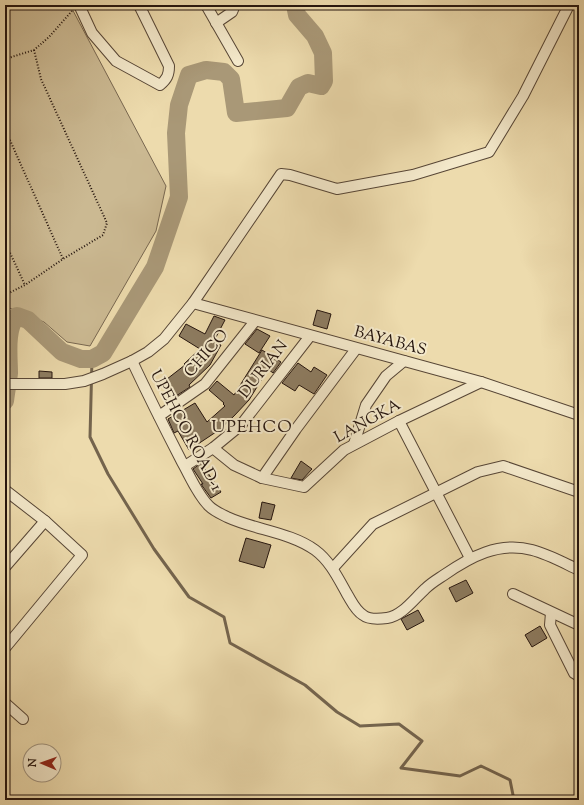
<svg xmlns="http://www.w3.org/2000/svg" width="584" height="805" viewBox="0 0 584 805" font-family="'Sorts Mill Goudy',serif">
  <style>
    .green { fill: #cbb992; stroke: #786750 }
    .lines { fill: none; stroke-linecap: round; stroke-linejoin: round }
    .stream { stroke: #74644d; stroke-width: 3 }
    .river { stroke: #a99877; stroke-width: 18 }
    .building { fill: #8d7c61; stroke: #25150e }
    .minor-casing { stroke: #574636; stroke-width: 12 }
    .path { stroke: #25150e; stroke-width: 2; stroke-dasharray: 1 2; stroke-linecap: butt }
    .minor { stroke: #f3e8ca; stroke-width: 10 }
    .labels { text-anchor: middle; dominant-baseline: central; stroke-width: 4; stroke-linejoin: round; paint-order: stroke }
    .street-label { font-size: 16px; fill: #25150e; stroke: #f3e8ca }
    .neighbourhood-label { font-size: 17px; letter-spacing: 1px; fill: #25150e; stroke: #f3e8ca }
  </style>
  <rect width="100%" height="100%" fill="#eddbad"/>
  <filter id="stains"><feTurbulence type="fractalNoise" baseFrequency=".005" numOctaves="4"/><feColorMatrix values="0 0 0 0 .2 0 0 0 0 .09 0 0 0 0 .02 0 0 0 .5 -.17"/></filter>
  <radialGradient id="worn" r=".72"><stop offset=".6" stop-color="#630" stop-opacity="0"/><stop offset="1" stop-color="#630" stop-opacity=".3"/></radialGradient>
  <!-- green -->
  <path class="green" d="M 5,5 L 70,5 L 166,186 L 156,231 L 90,346 L 67,342 L 44,322 L 7,307 L 5,310 Z"/>
  <g class="lines">
    <!-- stream -->
    <path class="stream" d="M 92,359 L 90,437 L 108,474 L 154,549 L 189,597 L 224,617 L 230,643 L 305,685 L 337,712 L 360,726 L 399,724 L 422,741 L 401,768 L 460,776 L 481,766 L 510,780 L 514,800"/>
    <!-- river -->
    <path class="river" d="M 5,401 C 6,392 8,382 9,373 C 9,357 5,329 17,316 L 28,320 L 62,352 L 81,359 L 92,359 L 103,353 L 155,267 L 179,197 L 176,133 L 179,105 L 189,75 L 206,70 L 224,72 L 231,79 L 236,113 L 287,108 L 299,87 L 308,83 L 321,86 L 324,81 L 323,53 L 315,36 L 297,15 L 295,5"/>
  </g>
  <!-- building -->
  <g class="building">
    <path d="M 317,310 L 331,314 L 327,329 L 313,325 Z"/>
    <path d="M 214,316 L 225,320 L 214,341 L 221,345 L 210,365 L 189,385 L 190,387 L 176,396 L 167,379 L 185,365 L 184,364 L 200,349 L 179,336 L 186,324 L 205,334 Z"/>
    <path d="M 257,329 L 270,336 L 259,353 L 245,344 Z"/>
    <path d="M 262,350 L 281,362 L 273,373 L 268,369 L 249,400 L 234,416 L 219,430 L 189,450 L 178,431 L 174,433 L 168,419 L 195,403 L 207,422 L 225,406 L 223,404 L 224,403 L 209,390 L 217,381 L 234,395 Z"/>
    <path d="M 298,363 L 311,372 L 314,367 L 327,375 L 314,394 L 299,385 L 295,391 L 282,383 Z"/>
    <path d="M 39,371 L 52,372 L 52,378 L 39,378 Z"/>
    <path d="M 301,461 L 312,469 L 302,480 L 291,478 Z"/>
    <path d="M 201,463 L 221,492 L 211,498 L 203,487 L 201,484 L 203,484 L 193,469 Z"/>
    <path d="M 262,502 L 275,505 L 271,520 L 259,518 Z"/>
    <path d="M 246,538 L 271,545 L 264,568 L 239,561 Z"/>
    <path d="M 466,580 L 473,593 L 456,602 L 449,588 Z"/>
    <path d="M 418,610 L 424,621 L 407,630 L 401,619 Z"/>
    <path d="M 540,626 L 547,638 L 532,647 L 525,635 Z"/>
  </g>
  <g class="lines">
    <defs>
      <g id="minor">
        <path d="M 79,5 L 92,33 L 116,61 L 160,85 C 167,79 169,75 169,66 L 139,5"/>
        <path d="M 206,5 L 238,61"/>
        <path d="M 216,23 L 232,12 L 235,5"/>
        <path d="M 193,303 L 481,382 L 579,415"/>
        <path d="M 132,361 C 148,395 165,429 182,462 C 190,476 197,494 209,506 C 214,511 221,514 227,517 C 255,530 290,532 315,550 C 330,561 338,578 347,594 C 352,602 355,610 363,615 C 369,620 380,619 387,618 C 402,616 414,599 425,589 C 431,583 438,579 444,575 C 470,557 499,541 532,550 C 548,554 564,563 579,570"/>
        <path d="M 5,384 L 65,384 L 84,381 L 103,374 L 132,361 L 148,352 L 164,339 L 193,303 L 281,174 L 290,175 L 337,189 L 413,175 L 489,152 L 523,96 L 569,5"/>
        <path d="M 159,416 L 205,384 L 255,321"/>
        <path d="M 399,421 L 470,558"/>
        <path d="M 354,444 L 366,405 L 386,376 L 404,361"/>
        <path d="M 213,448 L 234,465 L 262,478 L 304,487 L 344,450 L 399,421 L 481,382"/>
        <path d="M 185,466 L 213,448 L 241,425 L 310,336"/>
        <path d="M 262,478 L 296,429 L 356,349"/>
        <path d="M 5,490 L 45,521 L 82,555 L 5,648"/>
        <path d="M 5,567 L 45,521"/>
        <path d="M 333,568 L 373,524 L 478,472 L 503,466 L 579,492"/>
        <path d="M 513,594 L 579,625"/>
        <path d="M 551,613 L 550,625 L 574,673 L 579,676"/>
        <path d="M 5,703 L 23,719"/>
      </g>
    </defs>
    <!-- minor casing -->
    <use href="#minor" class="minor-casing"/>
    <!-- path -->
    <g class="path">
      <path d="M 5,59 L 34,50 L 49,37 L 72,11"/>
      <path d="M 5,129 L 63,259"/>
      <path d="M 5,242 L 25,285"/>
      <path d="M 5,295 L 25,285 L 63,259 L 103,235 L 107,223 L 41,79 L 34,50"/>
    </g>
    <!-- minor -->
    <use href="#minor" class="minor"/>
  </g>
  <g class="labels">
    <!-- street labels -->
    <g class="street-label">
      <text transform="translate(390 342) rotate(15)">BAYABAS</text>
      <text transform="translate(207 354) rotate(-49)">CHICO</text>
      <text transform="translate(264 370) rotate(-52)">DURIAN</text>
      <text transform="translate(368 422) rotate(-29)">LANGKA</text>
      <text transform="translate(185 431) rotate(62)">UPEHCO ROAD-1</text>
    </g>
    <!-- neighbourhood labels -->
    <g class="neighbourhood-label">
      <text x="252" y="428">UPEHCO</text>
    </g>
  </g>
  <!-- margin -->
  <rect width="584" height="805" fill="none" stroke="#eddbad" stroke-width="20"/>
  <rect x="6" y="6" width="572" height="793" fill="none" stroke="#25150e" stroke-width="2"/>
  <rect x="10" y="10" width="564" height="785" fill="none" stroke="#25150e"/>
  <!-- north arrow -->
  <g transform="translate(42 763) rotate(272)"><circle r="19" fill="#f3e8ca" stroke="#a1947f"/>
  <path d="M0-3L7 15L0 10L-7 15Z" fill="#8f2418"/>
  <text y="-6" font-size="11" font-weight="bold" text-anchor="middle" fill="#25150e">N</text>
  </g>
  <rect width="100%" height="100%" filter="url(#stains)"/>
  <rect width="100%" height="100%" fill="url(#worn)"/>
</svg>
